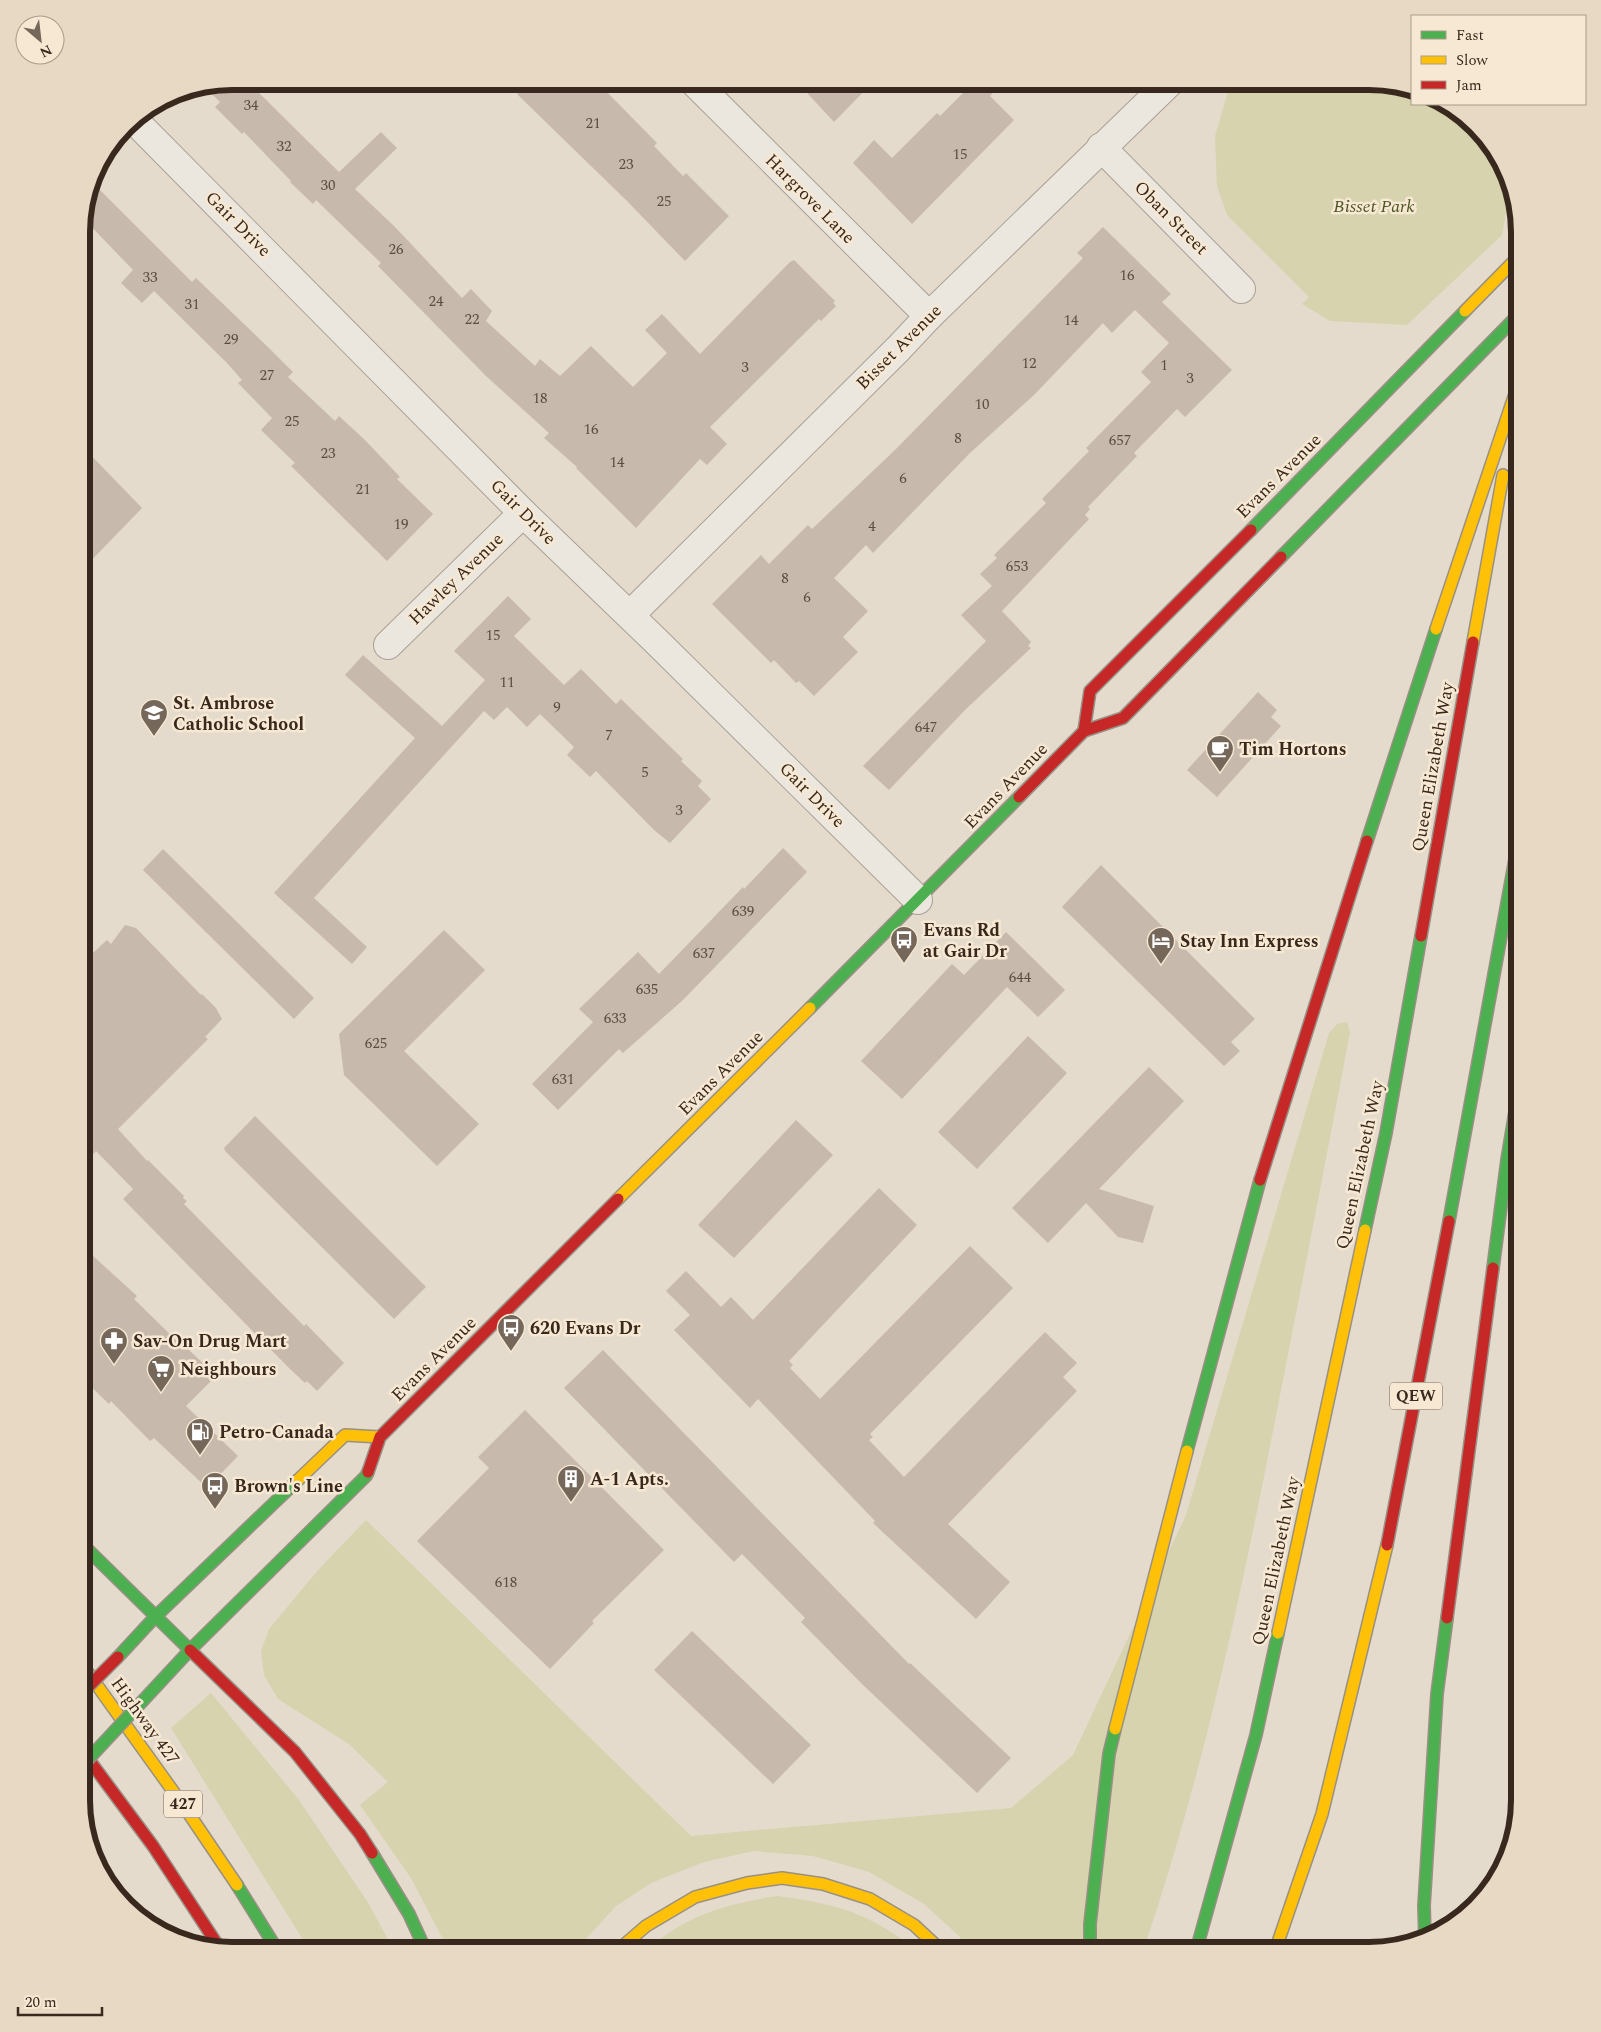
<svg xmlns="http://www.w3.org/2000/svg" width="1601" height="2032" viewBox="0 0 1601 2032" font-family="Spectral,serif">
  <style>
    .green { fill: #d6d3ae }
    .building { fill: #c8b9ad }
    .lines { fill: none; stroke-linecap: round; stroke-linejoin: round }
    .street-casing { stroke: #a9a096; stroke-width: 30 }
    .fast-casing { stroke: #999085; stroke-width: 14 }
    .slow-casing { stroke: #999085; stroke-width: 14 }
    .jam-casing { stroke: #999085; stroke-width: 14 }
    .street { stroke: #ece7de; stroke-width: 28 }
    .fast { stroke: #4caf50; stroke-width: 11 }
    .slow { stroke: #ffc107; stroke-width: 11 }
    .jam { stroke: #c62828; stroke-width: 11 }
    .fast-bridge-casing { stroke: #999085; stroke-width: 14; stroke-linecap: butt }
    .jam-bridge-casing { stroke: #999085; stroke-width: 14; stroke-linecap: butt }
    .fast-bridge { stroke: #4caf50; stroke-width: 11 }
    .jam-bridge { stroke: #c62828; stroke-width: 11 }
    .labels { text-anchor: middle; dominant-baseline: central; stroke-width: 5; stroke-linejoin: round; paint-order: stroke }
    .number-label { font-size: 15px; fill: #5d4c41 }
    .shield { fill: #f6e8d2; stroke: #726253; stroke-width: 1 }
    .shield-label { font-size: 16px; font-weight: bold; fill: #39281d }
    .street-label { font-size: 18px; fill: #39281d; stroke: #f6e8d2 }
    .park-label { font-size: 18px; font-style: italic; fill: #4d5524; stroke: #f6e8d2 }
    .poi-label { font-size: 18px; font-weight: bold; fill: #39281d; stroke: #f6e8d2; text-anchor: start }
    .rim { fill: none; stroke: #39281d; stroke-width: 6 }
  </style>
  <rect width="100%" height="100%" fill="#e4dbcc"/>
  <!-- green -->
  <g class="green">
    <path d="M 1236,82 L 1378,82 L 1412,92 L 1412,104 L 1447,104 L 1494,149 L 1511,184 L 1502,235 L 1407,325 L 1330,321 L 1302,304 L 1309,297 L 1227,215 L 1217,186 L 1215,136 L 1229,88 Z"/>
    <path d="M 1347,1022 L 1350,1032 C 1328,1150 1305,1268 1282,1385 C 1245,1576 1206,1767 1143,1951 L 969,1951 L 959,1936 L 924,1904 L 869,1872 L 813,1856 L 754,1851 L 704,1862 L 651,1883 L 616,1906 L 575,1951 L 449,1951 L 411,1878 L 360,1805 L 388,1782 L 349,1744 L 278,1699 L 264,1675 L 261,1651 L 269,1629 L 319,1569 L 366,1520 L 691,1836 L 1011,1808 L 1073,1755 L 1186,1515 L 1329,1033 L 1337,1024 Z"/>
    <path d="M 211,1693 L 299,1800 L 369,1904 L 394,1951 L 310,1951 L 171,1728 Z"/>
    <path d="M 777,1896 C 839,1904 868,1913 918,1951 L 646,1951 C 685,1915 726,1904 777,1896 Z"/>
  </g>
  <!-- building -->
  <g class="building">
    <path d="M 232,81 L 247,81 L 339,172 L 381,132 L 397,148 L 355,189 L 395,227 L 462,298 L 471,289 L 492,311 L 486,321 L 535,366 L 540,359 L 560,376 L 591,346 L 633,387 L 667,353 L 645,330 L 662,314 L 700,354 L 790,262 L 794,260 L 835,301 L 833,303 L 836,306 L 821,321 L 819,319 L 710,427 L 727,444 L 707,465 L 700,459 L 636,528 L 576,468 L 577,467 L 544,438 L 549,433 L 486,376 L 378,266 L 381,263 L 316,200 L 313,204 L 290,182 L 291,181 L 244,132 L 242,134 L 215,107 L 220,102 L 205,87 Z"/>
    <path d="M 506,81 L 596,81 L 657,143 L 654,146 L 683,176 L 686,173 L 729,216 L 685,261 L 627,201 L 517,94 L 518,93 Z"/>
    <path d="M 796,81 L 874,81 L 834,122 Z"/>
    <path d="M 975,81 L 1004,81 L 990,96 L 1014,120 L 912,224 L 853,163 L 874,140 L 892,158 L 937,113 L 940,116 Z"/>
    <path d="M 92,182 L 192,282 L 196,278 L 270,349 L 293,372 L 288,377 L 335,421 L 339,416 L 365,440 L 400,477 L 397,479 L 433,514 L 387,561 L 291,466 L 295,463 L 261,430 L 272,418 L 238,383 L 242,380 L 227,363 L 154,291 L 142,303 L 121,283 L 133,270 L 83,218 Z"/>
    <path d="M 1103,227 L 1171,294 L 1162,302 L 1232,370 L 1185,417 L 1177,409 L 1134,453 L 1137,456 L 1088,507 L 1090,509 L 1085,515 L 1089,519 L 1002,611 L 1031,642 L 1028,646 L 1031,648 L 965,710 L 889,790 L 863,766 L 986,641 L 961,615 L 992,586 L 980,574 L 997,558 L 994,555 L 1046,503 L 1042,499 L 1089,451 L 1086,448 L 1151,382 L 1141,372 L 1169,343 L 1135,310 L 1112,333 L 1103,323 L 1034,395 L 970,453 L 873,553 L 866,545 L 834,578 L 868,611 L 843,637 L 858,652 L 814,696 L 799,681 L 796,683 L 774,660 L 771,663 L 712,604 L 761,555 L 769,564 L 808,525 L 812,529 L 897,448 L 1083,258 L 1077,253 Z"/>
    <path d="M 82,446 L 142,508 L 82,570 Z"/>
    <path d="M 508,596 L 531,619 L 514,636 L 564,685 L 581,669 L 616,704 L 621,699 L 683,759 L 681,761 L 702,781 L 698,786 L 711,799 L 670,843 L 654,830 L 596,771 L 590,777 L 567,755 L 574,747 L 540,714 L 527,727 L 507,707 L 494,720 L 484,711 L 314,898 L 367,947 L 352,964 L 274,893 L 415,738 L 345,675 L 363,655 L 442,726 L 485,680 L 454,651 Z"/>
    <path d="M 1258,692 L 1277,710 L 1271,717 L 1281,726 L 1217,797 L 1187,770 Z"/>
    <path d="M 783,848 L 807,872 L 683,1000 L 623,1053 L 619,1049 L 558,1110 L 532,1084 L 593,1022 L 579,1009 L 638,952 L 659,974 L 743,887 L 744,889 Z"/>
    <path d="M 163,849 L 314,998 L 294,1019 L 143,870 Z"/>
    <path d="M 1101,865 L 1255,1019 L 1231,1042 L 1240,1051 L 1224,1066 L 1062,907 Z"/>
    <path d="M 125,925 L 136,928 L 201,995 L 202,994 L 216,1008 L 222,1019 L 205,1037 L 208,1039 L 118,1129 L 147,1161 L 148,1160 L 184,1196 L 183,1198 L 187,1201 L 184,1204 L 304,1326 L 306,1324 L 344,1363 L 317,1391 L 307,1381 L 305,1383 L 288,1367 L 123,1199 L 133,1189 L 96,1151 L 81,1166 L 81,1096 L 92,1085 L 81,1073 L 81,964 L 107,940 L 111,944 Z"/>
    <path d="M 444,930 L 485,970 L 404,1051 L 479,1124 L 437,1166 L 344,1075 L 339,1034 Z"/>
    <path d="M 1006,932 L 1065,990 L 1038,1017 L 1007,987 L 902,1099 L 861,1061 L 952,964 L 964,975 Z"/>
    <path d="M 1028,1036 L 1067,1073 L 977,1169 L 938,1132 Z"/>
    <path d="M 1149,1067 L 1184,1101 L 1099,1189 L 1154,1206 L 1143,1243 L 1118,1237 L 1086,1203 L 1048,1243 L 1012,1208 Z"/>
    <path d="M 255,1116 L 426,1287 L 394,1319 L 226,1152 L 224,1148 Z"/>
    <path d="M 796,1120 L 833,1155 L 734,1258 L 698,1225 Z"/>
    <path d="M 879,1188 L 917,1225 L 789,1361 L 793,1365 L 790,1368 L 820,1399 L 970,1246 L 1013,1288 L 870,1434 L 873,1437 L 869,1440 L 904,1477 L 1045,1332 L 1077,1363 L 1063,1377 L 1077,1391 L 948,1524 L 1010,1582 L 976,1619 L 873,1523 L 875,1521 L 758,1399 L 750,1408 L 674,1330 L 690,1315 L 666,1291 L 686,1271 L 721,1307 L 731,1297 L 753,1320 Z"/>
    <path d="M 81,1245 L 137,1296 L 134,1299 L 183,1347 L 185,1346 L 216,1376 L 186,1406 L 238,1456 L 207,1488 L 154,1438 L 150,1441 L 111,1401 L 109,1404 L 81,1377 Z"/>
    <path d="M 603,1350 L 909,1664 L 910,1663 L 1011,1758 L 977,1793 L 862,1684 L 801,1622 L 805,1618 L 742,1554 L 734,1562 L 564,1388 Z"/>
    <path d="M 525,1410 L 664,1550 L 592,1621 L 594,1623 L 550,1669 L 417,1541 L 489,1468 L 478,1457 Z"/>
    <path d="M 692,1631 L 811,1745 L 773,1784 L 654,1670 Z"/>
  </g>
  <g class="lines">
    <defs>
      <g id="street">
        <path d="M 693,81 L 929,316"/>
        <path d="M 133,119 L 523,513 L 655,640 L 918,900"/>
        <path d="M 1101,147 L 1241,289"/>
        <path d="M 630,615 L 898,349 L 929,316 L 1170,82"/>
        <path d="M 388,645 L 523,513"/>
      </g>
      <g id="fast">
        <path d="M 1251,530 L 1465,311"/>
        <path d="M 1281,557 L 1520,313"/>
        <path d="M 1367,841 L 1436,629"/>
        <path d="M 810,1008 L 1019,797"/>
        <path d="M 1449,1221 L 1520,832"/>
        <path d="M 1365,1230 L 1386,1133 L 1421,936"/>
        <path d="M 1493,1268 L 1507,1160 L 1520,1082"/>
        <path d="M 1187,1451 L 1260,1180"/>
        <path d="M 81,1543 L 190,1650"/>
        <path d="M 118,1657 L 155,1617 L 298,1480"/>
        <path d="M 151,1692 L 190,1650 L 366,1476 L 368,1472"/>
        <path d="M 372,1853 L 409,1914 L 426,1951"/>
        <path d="M 237,1885 L 278,1951"/>
        <path d="M 1425,1939 L 1424,1906 L 1437,1694 L 1447,1618"/>
        <path d="M 1090,1951 L 1090,1924 L 1109,1754 L 1115,1729"/>
        <path d="M 1196,1951 L 1256,1735 L 1278,1633"/>
      </g>
      <g id="slow">
        <path d="M 1465,311 L 1520,255"/>
        <path d="M 1436,629 L 1518,385"/>
        <path d="M 1473,642 L 1503,475"/>
        <path d="M 618,1199 L 810,1008"/>
        <path d="M 298,1480 L 345,1435 L 380,1437"/>
        <path d="M 1278,1633 L 1365,1230"/>
        <path d="M 81,1663 L 183,1805 L 237,1885"/>
        <path d="M 1115,1729 L 1187,1451"/>
        <path d="M 617,1951 L 646,1926 L 695,1897 L 747,1883 L 782,1878 L 823,1884 L 870,1899 L 914,1925 L 942,1951"/>
        <path d="M 1275,1951 L 1322,1814 L 1387,1545"/>
      </g>
      <g id="jam">
        <path d="M 1084,731 L 1090,691 L 1251,530"/>
        <path d="M 1019,797 L 1084,731 L 1123,718 L 1281,557"/>
        <path d="M 1421,936 L 1473,642"/>
        <path d="M 1260,1180 L 1367,841"/>
        <path d="M 368,1472 L 380,1437 L 618,1199"/>
        <path d="M 1387,1545 L 1449,1221"/>
        <path d="M 1447,1618 L 1493,1268"/>
        <path d="M 190,1650 L 295,1752 L 360,1834 L 372,1853"/>
        <path d="M 81,1749 L 153,1846 L 219,1947"/>
      </g>
    </defs>
    <!-- street casing -->
    <use href="#street" class="street-casing"/>
    <!-- fast casing -->
    <use href="#fast" class="fast-casing"/>
    <!-- slow casing -->
    <use href="#slow" class="slow-casing"/>
    <!-- jam casing -->
    <use href="#jam" class="jam-casing"/>
    <!-- street -->
    <use href="#street" class="street"/>
    <!-- fast -->
    <use href="#fast" class="fast"/>
    <!-- slow -->
    <use href="#slow" class="slow"/>
    <!-- jam -->
    <use href="#jam" class="jam"/>
    <defs>
      <path id="fast-bridge" d="M 81,1767 L 151,1692"/>
      <path id="jam-bridge" d="M 81,1694 L 118,1657"/>
    </defs>
    <!-- fast-bridge casing -->
    <use href="#fast-bridge" class="fast-bridge-casing"/>
    <!-- jam-bridge casing -->
    <use href="#jam-bridge" class="jam-bridge-casing"/>
    <!-- fast-bridge -->
    <use href="#fast-bridge" class="fast-bridge"/>
    <!-- jam-bridge -->
    <use href="#jam-bridge" class="jam-bridge"/>
  </g>
  <!-- icons -->
  <defs>
    <symbol id="school-pin" viewBox="-11 -11 22 30"><path d="M0 17L-7.5 6A9.5 9.5 0 1 1 7.5 6Z" fill="#75675a" stroke="#f6e8d2"/><path d="M0-5L7-2L0 1L-7-2ZM-4 1L0 2.5L4 1V4Q0 6-4 4Z" fill="#fff"/></symbol>
    <symbol id="cafe-pin" viewBox="-11 -11 22 30"><path d="M0 17L-7.5 6A9.5 9.5 0 1 1 7.5 6Z" fill="#75675a" stroke="#f6e8d2"/><path d="M-5.5-4.5H6V0H3Q3 3.5 0 3.5H-2.5Q-5.5 3.5-5.5 0ZM3-3.2v2h1.7v-2ZM-6 4.5H4V6H-6Z" fill="#fff"/></symbol>
    <symbol id="bus-pin" viewBox="-11 -11 22 30"><path d="M0 17L-7.5 6A9.5 9.5 0 1 1 7.5 6Z" fill="#75675a" stroke="#f6e8d2"/><path d="M-5-6H5V4H4V6H2V4H-2V6H-4V4H-5ZM-3.5-4V0h7V-4ZM-3.5 1.2v1.5H-2V1.2ZM2 1.2v1.5H3.5V1.2Z" fill="#fff"/></symbol>
    <symbol id="hotel-pin" viewBox="-11 -11 22 30"><path d="M0 17L-7.5 6A9.5 9.5 0 1 1 7.5 6Z" fill="#75675a" stroke="#f6e8d2"/><path d="M-6-4.5h1.5V1H6V5H4.5V3h-9V5H-6ZM-4 0a1.8 1.8 0 1 1 3.6 0ZM.5 0V-2.5h3Q6-2.5 6 0Z" fill="#fff"/></symbol>
    <symbol id="pharmacy-pin" viewBox="-11 -11 22 30"><path d="M0 17L-7.5 6A9.5 9.5 0 1 1 7.5 6Z" fill="#75675a" stroke="#f6e8d2"/><path d="M-2-6h4v4h4v4h-4v4h-4v-4h-4v-4h4Z" fill="#fff"/></symbol>
    <symbol id="supermarket-pin" viewBox="-11 -11 22 30"><path d="M0 17L-7.5 6A9.5 9.5 0 1 1 7.5 6Z" fill="#75675a" stroke="#f6e8d2"/><path d="M-6-5.5h2.5l.6 2H6L4.5 2H-2.5L-4.4-4H-6ZM-1.5 3.2a1.3 1.3 0 1 0 .1 0ZM3 3.2a1.3 1.3 0 1 0 .1 0Z" fill="#fff"/></symbol>
    <symbol id="fuel-pin" viewBox="-11 -11 22 30"><path d="M0 17L-7.5 6A9.5 9.5 0 1 1 7.5 6Z" fill="#75675a" stroke="#f6e8d2"/><path d="M-5.5-6h7V0h2V4h1.3V-2.5L3-4.5l.8-.8L6-3V5H2.5V1h-1V6h-7ZM-4.2-4.7v3.2H.2V-4.7Z" fill="#fff"/></symbol>
    <symbol id="building-pin" viewBox="-11 -11 22 30"><path d="M0 17L-7.5 6A9.5 9.5 0 1 1 7.5 6Z" fill="#75675a" stroke="#f6e8d2"/><path d="M-4-6H4V6H1V3H-1V6H-4ZM-2.5-4.3h1.7v1.8h-1.7ZM.8-4.3h1.7v1.8H.8ZM-2.5-1h1.7V.8h-1.7ZM.8-1h1.7V.8H.8Z" fill="#fff"/></symbol>
  </defs>
  <g fill-rule="evenodd">
    <use href="#school-pin" x="138" y="697" width="32" height="43"/>
    <use href="#cafe-pin" x="1204" y="733" width="32" height="43"/>
    <use href="#bus-pin" x="888" y="924" width="32" height="43"/>
    <use href="#hotel-pin" x="1145" y="925" width="32" height="43"/>
    <use href="#bus-pin" x="495" y="1312" width="32" height="43"/>
    <use href="#pharmacy-pin" x="98" y="1325" width="32" height="43"/>
    <use href="#supermarket-pin" x="145" y="1353" width="32" height="43"/>
    <use href="#fuel-pin" x="184" y="1416" width="32" height="43"/>
    <use href="#building-pin" x="555" y="1463" width="32" height="43"/>
    <use href="#bus-pin" x="199" y="1470" width="32" height="43"/>
  </g>
  <g class="labels">
    <!-- number labels -->
    <g class="number-label">
      <text x="251" y="105">34</text>
      <text x="593" y="123">21</text>
      <text x="284" y="146">32</text>
      <text x="960" y="154">15</text>
      <text x="626" y="164">23</text>
      <text x="328" y="185">30</text>
      <text x="664" y="201">25</text>
      <text x="396" y="249">26</text>
      <text x="1127" y="275">16</text>
      <text x="150" y="277">33</text>
      <text x="436" y="301">24</text>
      <text x="192" y="304">31</text>
      <text x="472" y="319">22</text>
      <text x="1071" y="320">14</text>
      <text x="231" y="339">29</text>
      <text x="1029" y="363">12</text>
      <text x="1164" y="365">1</text>
      <text x="745" y="367">3</text>
      <text x="267" y="375">27</text>
      <text x="1190" y="378">3</text>
      <text x="540" y="398">18</text>
      <text x="982" y="404">10</text>
      <text x="292" y="421">25</text>
      <text x="591" y="429">16</text>
      <text x="958" y="438">8</text>
      <text x="1120" y="440">657</text>
      <text x="328" y="453">23</text>
      <text x="617" y="462">14</text>
      <text x="903" y="478">6</text>
      <text x="363" y="489">21</text>
      <text x="401" y="524">19</text>
      <text x="872" y="526">4</text>
      <text x="1017" y="566">653</text>
      <text x="785" y="578">8</text>
      <text x="807" y="597">6</text>
      <text x="493" y="635">15</text>
      <text x="507" y="682">11</text>
      <text x="557" y="707">9</text>
      <text x="926" y="727">647</text>
      <text x="609" y="735">7</text>
      <text x="645" y="772">5</text>
      <text x="679" y="810">3</text>
      <text x="743" y="911">639</text>
      <text x="704" y="953">637</text>
      <text x="1020" y="977">644</text>
      <text x="647" y="989">635</text>
      <text x="615" y="1018">633</text>
      <text x="376" y="1043">625</text>
      <text x="563" y="1079">631</text>
      <text x="506" y="1582">618</text>
    </g>
    <!-- shield labels -->
    <g class="shield">
      <rect x="1390" y="1382.5" width="52" height="27" rx="4"/>
      <rect x="164" y="1790.5" width="38" height="27" rx="4"/>
    </g>
    <g class="shield-label">
      <text x="1416" y="1396">QEW</text>
      <text x="183" y="1804">427</text>
    </g>
    <!-- street labels -->
    <g class="street-label">
      <text transform="translate(810 199) rotate(45)">Hargrove Lane</text>
      <text transform="translate(1171 218) rotate(45)">Oban Street</text>
      <text transform="translate(238 224) rotate(45)">Gair Drive</text>
      <text transform="translate(899 347) rotate(-45)">Bisset Avenue</text>
      <text transform="translate(1279 476) rotate(-45)">Evans Avenue</text>
      <text transform="translate(523 512) rotate(45)">Gair Drive</text>
      <text transform="translate(456 579) rotate(-44)">Hawley Avenue</text>
      <text transform="translate(1433 767) rotate(-80)">Queen Elizabeth Way</text>
      <text transform="translate(1006 786) rotate(-46)">Evans Avenue</text>
      <text transform="translate(812 795) rotate(45)">Gair Drive</text>
      <text transform="translate(721 1073) rotate(-45)">Evans Avenue</text>
      <text transform="translate(1360 1165) rotate(-78)">Queen Elizabeth Way</text>
      <text transform="translate(434 1359) rotate(-45)">Evans Avenue</text>
      <text transform="translate(1276 1561) rotate(-78)">Queen Elizabeth Way</text>
      <text transform="translate(145 1721) rotate(54)">Highway 427</text>
    </g>
    <!-- park labels -->
    <g class="park-label">
      <text x="1374" y="206">Bisset Park</text>
    </g>
    <!-- poi labels -->
    <g class="poi-label">
      <text x="173" y="703">St. Ambrose<tspan x="173" dy="21">Catholic School</tspan></text>
      <text x="1239" y="749">Tim Hortons</text>
      <text x="923" y="930">Evans Rd<tspan x="923" dy="21">at Gair Dr</tspan></text>
      <text x="1180" y="941">Stay Inn Express</text>
      <text x="530" y="1328">620 Evans Dr</text>
      <text x="133" y="1341">Sav-On Drug Mart</text>
      <text x="180" y="1369">Neighbours</text>
      <text x="219" y="1432">Petro-Canada</text>
      <text x="590" y="1479">A-1 Apts.</text>
      <text x="234" y="1486">Brown's Line</text>
    </g>
  </g>
  <!-- crop -->
  <path d="M0 0H1601V2032H0ZM232 90H1369A142 142 0 0 1 1511 232V1800A142 142 0 0 1 1369 1942H232A142 142 0 0 1 90 1800V232A142 142 0 0 1 232 90Z" fill="#e7d9c4" fill-rule="evenodd"/>
  <path class="rim" d="M232 90H1369A142 142 0 0 1 1511 232V1800A142 142 0 0 1 1369 1942H232A142 142 0 0 1 90 1800V232A142 142 0 0 1 232 90Z"/>
  <!-- legend -->
  <rect x="1411" y="15" width="175" height="90" fill="#f6e8d2" stroke="#aa9b8a"/>
  <rect x="1421" y="31" width="25" height="8" fill="#4caf50" stroke="#aa9b8a"/>
  <text x="1456" y="40" font-size="15" fill="#39281d">Fast</text>
  <rect x="1421" y="56" width="25" height="8" fill="#ffc107" stroke="#aa9b8a"/>
  <text x="1456" y="65" font-size="15" fill="#39281d">Slow</text>
  <rect x="1421" y="81" width="25" height="8" fill="#c62828" stroke="#aa9b8a"/>
  <text x="1456" y="90" font-size="15" fill="#39281d">Jam</text>
  <!-- north arrow -->
  <g transform="translate(40 40) rotate(152)"><circle r="24" fill="#f6e8d2" stroke="#aa9b8a"/>
  <path d="M0-4L9 19L0 12L-9 19Z" fill="#75675a"/>
  <text y="-8" font-size="14" font-weight="bold" text-anchor="middle" fill="#39281d">N</text>
  </g>
  <!-- scale -->
  <path d="M18 2007v8h84v-8" fill="none" stroke="#39281d" stroke-width="2.5"/>
  <text x="25" y="2007" font-size="15" fill="#39281d" stroke="#f6e8d2" stroke-width="4" paint-order="stroke">20 m</text>
</svg>
